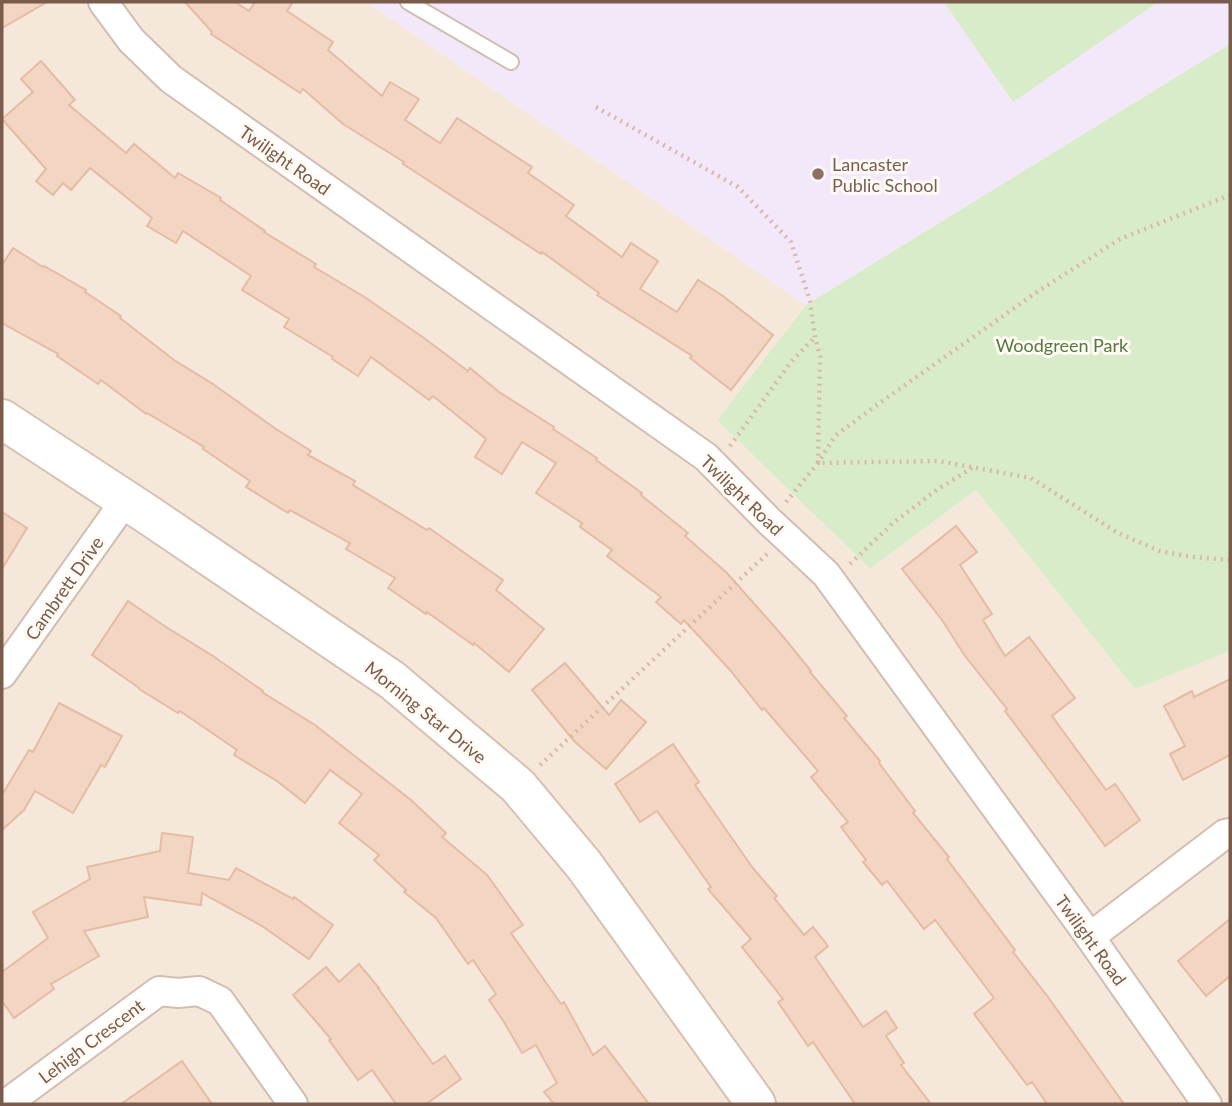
<svg xmlns="http://www.w3.org/2000/svg" width="1232" height="1106" viewBox="0 0 1232 1106" font-family="Lato,sans-serif">
  <style>
    .residential { fill: #f5e8da }
    .education { fill: #f3e8fa }
    .green { fill: #d8ecc9 }
    .building { fill: #f3d5c3; stroke: #e6bba3; stroke-width: 2 }
    .lines { fill: none; stroke-linecap: round; stroke-linejoin: round }
    .lane-casing { stroke: #d1beb0; stroke-width: 18 }
    .street-casing { stroke: #d1beb0; stroke-width: 32 }
    .secondary-casing { stroke: #d6c0b0; stroke-width: 42 }
    .path { stroke: #d9b8a5; stroke-width: 4.5; stroke-dasharray: 2 5; stroke-linecap: butt }
    .lane { stroke: #fff; stroke-width: 14 }
    .street { stroke: #fff; stroke-width: 28 }
    .secondary { stroke: #fff; stroke-width: 38 }
    .education-dot { fill: #8d6e63; stroke: #fffaf3; stroke-width: 2.5 }
    .labels { text-anchor: middle; dominant-baseline: central; stroke-width: 6; stroke-linejoin: round; paint-order: stroke }
    .street-label { font-size: 18px; fill: #7a5c4d; stroke: #fffaf3 }
    .education-label { font-size: 18px; fill: #785e54; stroke: #fffaf3; text-anchor: start }
    .park-label { font-size: 18px; fill: #537a41; stroke: #fffaf3 }
  </style>
  <rect width="100%" height="100%" fill="#fdf6ec"/>
  <!-- residential -->
  <path class="residential" d="M 2,2 L 367,2 L 806,305 L 717,420 L 870,569 L 976,490 L 1135,689 L 1230,651 L 1230,1104 L 2,1104 Z"/>
  <!-- education -->
  <path class="education" d="M 367,2 L 1230,2 L 1230,44 L 806,305 Z"/>
  <!-- green -->
  <g class="green">
    <path d="M 944,2 L 1158,2 L 1013,102 Z"/>
    <path d="M 1230,44 L 1230,651 L 1135,689 L 976,490 L 870,569 L 717,420 L 806,305 Z"/>
  </g>
  <!-- building -->
  <g class="building">
    <path d="M 2,2 L 47,2 L 2,28 Z"/>
    <path d="M 185,2 L 235,2 L 249,11 L 255,2 L 293,2 L 287,11 L 333,42 L 328,50 L 382,96 L 390,82 L 419,99 L 405,120 L 440,143 L 457,118 L 532,167 L 528,173 L 574,205 L 566,216 L 622,257 L 631,243 L 658,261 L 640,289 L 677,312 L 698,280 L 723,296 L 773,335 L 731,390 L 690,358 L 692,356 L 597,295 L 599,293 L 542,252 L 541,254 L 403,164 L 404,162 L 343,124 L 303,89 L 300,93 L 211,34 L 212,32 Z"/>
    <path d="M 41,61 L 75,100 L 69,105 L 126,153 L 134,144 L 175,178 L 178,173 L 221,198 L 220,200 L 265,231 L 264,232 L 316,264 L 314,267 L 363,296 L 424,338 L 468,371 L 470,368 L 499,392 L 554,427 L 553,429 L 597,458 L 596,460 L 642,493 L 641,495 L 688,533 L 685,536 L 727,573 L 781,634 L 811,671 L 810,672 L 847,716 L 844,718 L 880,761 L 879,763 L 915,811 L 913,813 L 949,857 L 947,859 L 1015,950 L 1013,952 L 1048,997 L 1124,1104 L 1047,1104 L 1032,1082 L 1027,1085 L 974,1014 L 994,998 L 935,920 L 924,929 L 887,881 L 882,885 L 863,862 L 866,860 L 841,827 L 848,822 L 811,777 L 818,771 L 764,708 L 762,710 L 730,670 L 684,620 L 681,624 L 656,602 L 661,597 L 607,556 L 612,550 L 580,527 L 582,523 L 536,493 L 556,463 L 522,442 L 502,474 L 475,457 L 486,439 L 433,396 L 429,400 L 371,357 L 358,376 L 332,359 L 333,357 L 284,327 L 289,319 L 242,290 L 251,276 L 183,231 L 176,243 L 147,226 L 152,218 L 90,168 L 71,190 L 63,183 L 53,195 L 36,181 L 46,169 L 2,119 L 33,92 L 21,79 Z"/>
    <path d="M 13,248 L 43,267 L 44,266 L 86,290 L 85,292 L 121,316 L 120,318 L 174,360 L 213,384 L 276,429 L 311,451 L 308,455 L 355,481 L 353,485 L 427,530 L 429,528 L 503,580 L 496,590 L 544,629 L 509,672 L 474,643 L 473,645 L 427,612 L 426,614 L 388,588 L 395,578 L 346,549 L 350,543 L 290,510 L 288,513 L 246,487 L 250,481 L 203,449 L 204,447 L 147,413 L 146,414 L 101,380 L 98,384 L 57,356 L 58,354 L 2,323 L 2,265 Z"/>
    <path d="M 2,512 L 27,528 L 2,569 Z"/>
    <path d="M 956,526 L 977,552 L 960,565 L 992,614 L 983,620 L 1005,656 L 1029,637 L 1075,698 L 1052,716 L 1106,790 L 1115,784 L 1140,820 L 1105,846 L 1079,810 L 1005,711 L 1007,709 L 965,656 L 942,620 L 902,569 Z"/>
    <path d="M 128,601 L 166,627 L 213,656 L 263,691 L 262,692 L 315,725 L 411,800 L 446,833 L 442,837 L 487,875 L 523,925 L 511,933 L 561,1004 L 564,1002 L 593,1055 L 605,1046 L 649,1104 L 554,1104 L 544,1092 L 557,1083 L 536,1045 L 522,1053 L 504,1022 L 489,1000 L 496,994 L 473,960 L 468,964 L 436,918 L 404,892 L 406,890 L 374,860 L 379,855 L 339,823 L 362,794 L 330,770 L 305,803 L 277,781 L 234,755 L 237,750 L 180,711 L 178,713 L 139,689 L 139,688 L 92,655 Z"/>
    <path d="M 565,663 L 609,715 L 621,700 L 646,722 L 606,769 L 574,741 L 532,690 Z"/>
    <path d="M 1230,679 L 1230,755 L 1183,780 L 1170,754 L 1185,746 L 1164,706 L 1192,691 L 1194,697 Z"/>
    <path d="M 59,703 L 122,736 L 105,767 L 101,765 L 73,813 L 35,791 L 24,810 L 2,830 L 2,795 L 29,750 L 33,752 Z"/>
    <path d="M 673,744 L 699,782 L 695,785 L 752,867 L 777,896 L 774,898 L 804,935 L 813,927 L 828,946 L 815,957 L 863,1027 L 886,1011 L 897,1028 L 886,1036 L 904,1063 L 901,1065 L 931,1104 L 855,1104 L 813,1042 L 808,1046 L 778,1002 L 783,999 L 742,947 L 751,939 L 708,889 L 711,887 L 657,811 L 640,822 L 615,784 Z"/>
    <path d="M 162,833 L 193,837 L 188,873 L 229,880 L 236,868 L 293,899 L 294,897 L 333,925 L 309,959 L 262,926 L 202,893 L 201,905 L 144,897 L 148,917 L 84,931 L 99,956 L 51,984 L 54,989 L 14,1018 L 2,1001 L 2,972 L 48,938 L 33,912 L 90,879 L 87,867 L 160,851 Z"/>
    <path d="M 1230,919 L 1230,976 L 1206,996 L 1178,961 Z"/>
    <path d="M 359,964 L 379,988 L 378,988 L 433,1064 L 445,1056 L 461,1079 L 426,1104 L 396,1104 L 372,1070 L 358,1080 L 329,1040 L 331,1039 L 293,995 L 326,967 L 339,982 Z"/>
    <path d="M 182,1061 L 212,1104 L 121,1104 L 144,1088 Z"/>
  </g>
  <g class="lines">
    <defs>
      <path id="lane" d="M 408,2 L 511,62"/>
      <g id="street">
        <path d="M 103,2 L 131,40 L 171,79 L 706,457 L 769,521 L 826,574 L 1090,937 L 1207,1104"/>
        <path d="M 2,674 L 125,501"/>
        <path d="M 1090,937 L 1225,834 L 1230,833"/>
        <path d="M 6,1104 L 159,991 L 178,993 L 199,991 L 220,1001 L 293,1104"/>
      </g>
      <path id="secondary" d="M 2,419 L 150,516 L 392,680 L 518,786 L 584,865 L 756,1104"/>
    </defs>
    <!-- lane casing -->
    <use href="#lane" class="lane-casing"/>
    <!-- street casing -->
    <use href="#street" class="street-casing"/>
    <!-- secondary casing -->
    <use href="#secondary" class="secondary-casing"/>
    <!-- path -->
    <g class="path">
      <path d="M 596,107 L 738,187 L 791,242 L 810,301 L 815,337 L 820,356 L 818,463 L 938,461 L 1031,478 L 1118,533 L 1160,551 L 1192,557 L 1230,560"/>
      <path d="M 730,446 L 791,362 L 815,337"/>
      <path d="M 786,502 L 818,463 L 835,436 L 874,407 L 1037,292 L 1120,239 L 1230,195"/>
      <path d="M 850,564 L 893,523 L 938,489 L 972,468"/>
      <path d="M 540,765 L 767,554"/>
    </g>
    <!-- lane -->
    <use href="#lane" class="lane"/>
    <!-- street -->
    <use href="#street" class="street"/>
    <!-- secondary -->
    <use href="#secondary" class="secondary"/>
  </g>
  <!-- markers -->
  <circle class="education-dot" cx="818" cy="174" r="7"/>
  <g class="labels">
    <!-- street labels -->
    <g class="street-label">
      <text transform="translate(285 160) rotate(35)">Twilight Road</text>
      <text transform="translate(742 495) rotate(44)">Twilight Road</text>
      <text transform="translate(64 588) rotate(-55)">Cambrett Drive</text>
      <text transform="translate(426 712) rotate(39)">Morning Star Drive</text>
      <text transform="translate(1091 940) rotate(54)">Twilight Road</text>
      <text transform="translate(91 1041) rotate(-37)">Lehigh Crescent</text>
    </g>
    <!-- education labels -->
    <g class="education-label">
      <text x="832" y="164">Lancaster<tspan x="832" dy="21">Public School</tspan></text>
    </g>
    <!-- park labels -->
    <g class="park-label">
      <text x="1062" y="345">Woodgreen Park</text>
    </g>
  </g>
  <!-- border -->
  <rect width="1232" height="1106" fill="none" stroke="#7a5c4d" stroke-width="7"/>
</svg>
